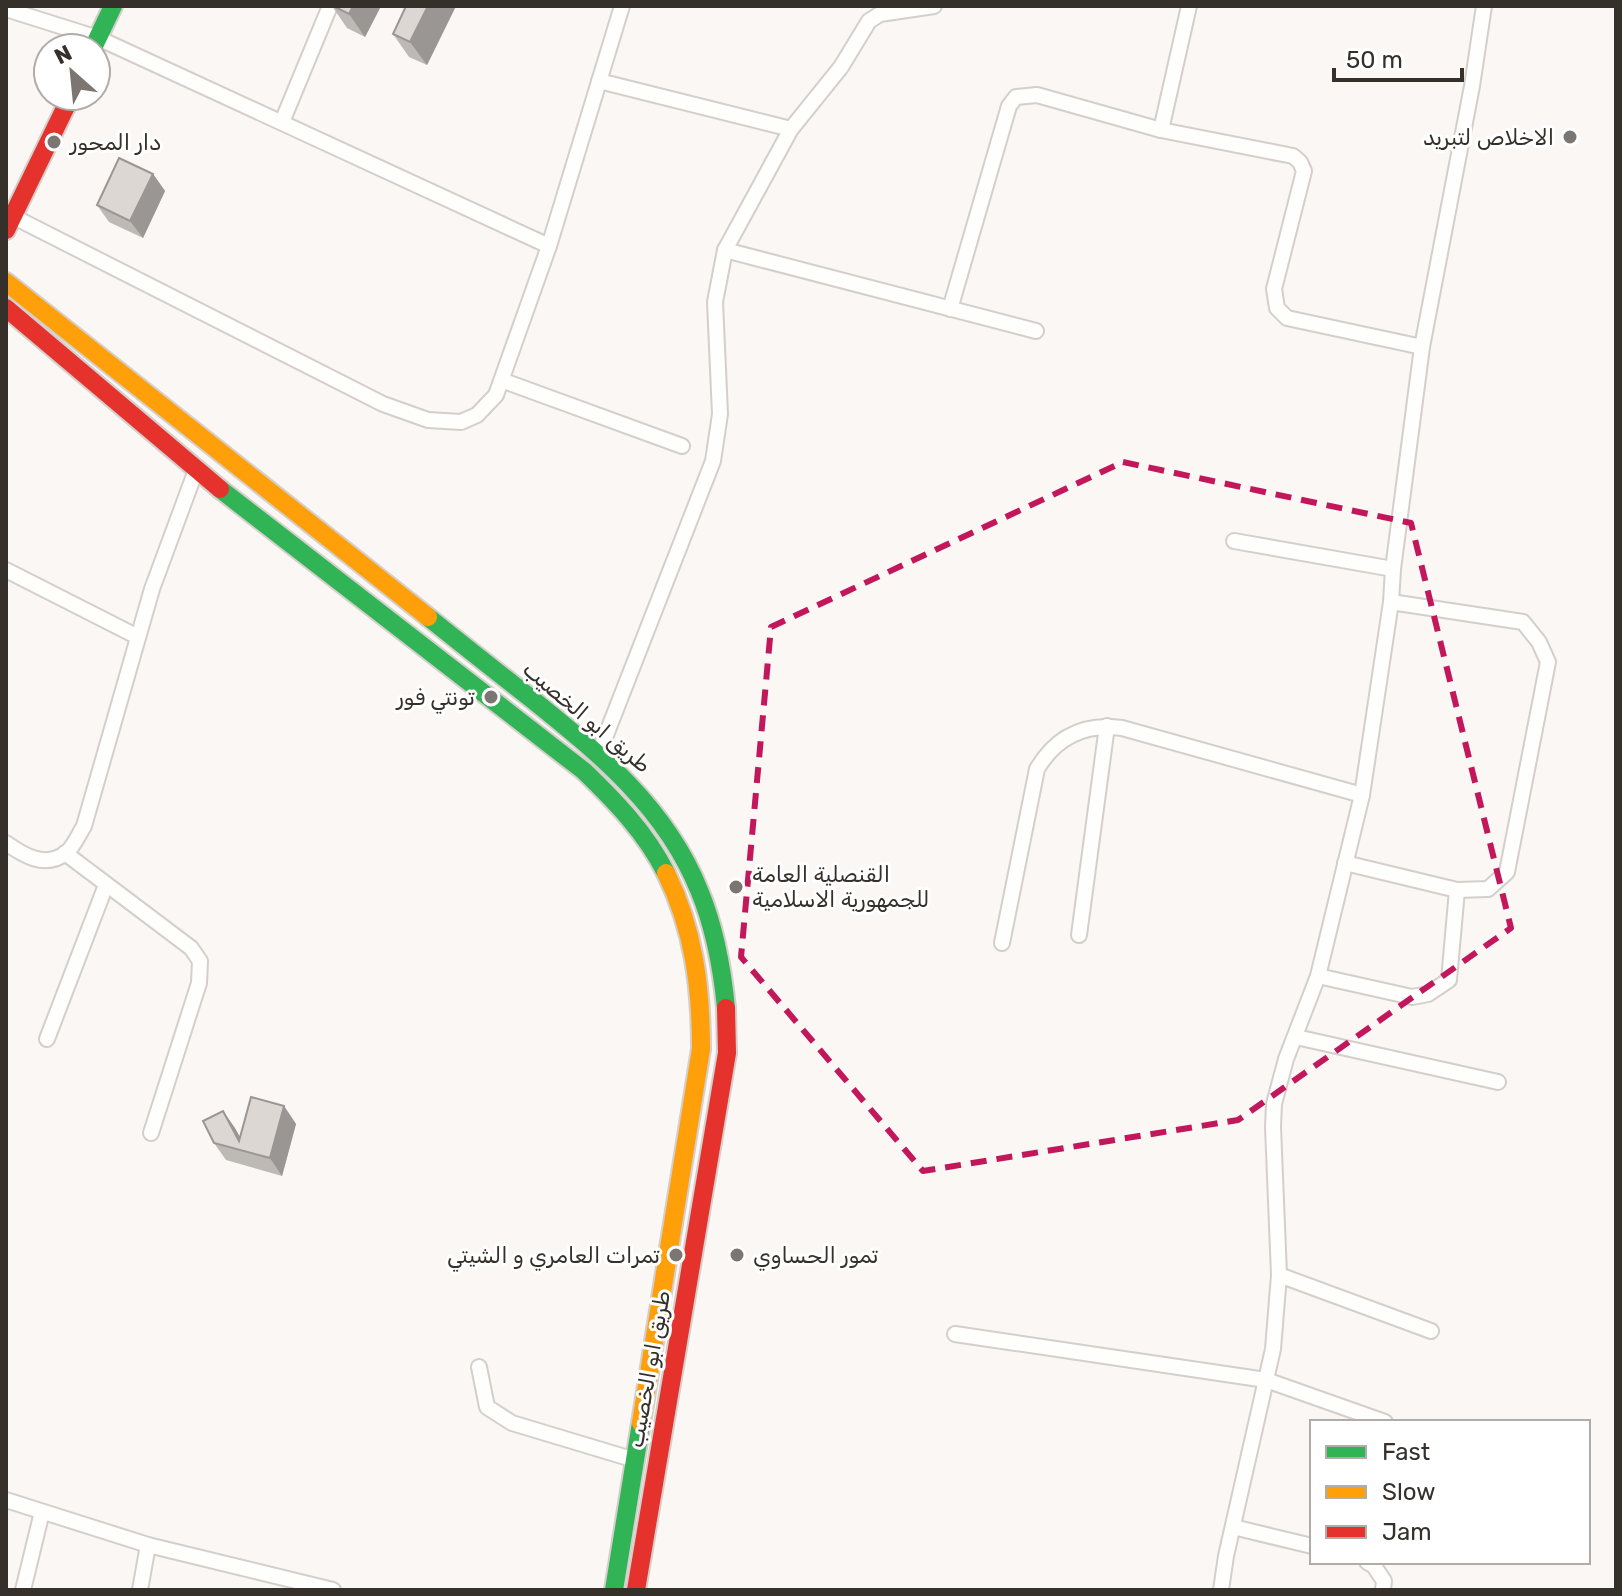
<svg xmlns="http://www.w3.org/2000/svg" width="1622" height="1596" viewBox="0 0 1622 1596" font-family="Rubik,Vazirmatn,sans-serif">
  <style>
    .lines { fill: none; stroke-linecap: round; stroke-linejoin: round }
    .street-casing { stroke: #d4cfcb; stroke-width: 18 }
    .fast-casing { stroke: #d4cfcb; stroke-width: 22 }
    .slow-casing { stroke: #d4cfcb; stroke-width: 22 }
    .jam-casing { stroke: #d4cfcb; stroke-width: 22 }
    .street { stroke: #fefefd; stroke-width: 14 }
    .fast { stroke: #30b455; stroke-width: 18 }
    .slow { stroke: #ff9f0a; stroke-width: 18 }
    .jam { stroke: #e5322d; stroke-width: 18 }
    .wall { fill: #bdb9b5 }
    .shaded-wall { fill: #9a9694 }
    .building { fill: #dcd7d3; stroke: #9a9694; stroke-width: 2 }
    .marked { fill: none; stroke: #c2185b; stroke-width: 6; stroke-dasharray: 16 10; stroke-linejoin: round }
    .poi-dot { fill: #7b7671; stroke: #fff; stroke-width: 3 }
    .labels { text-anchor: middle; dominant-baseline: central; stroke-width: 6; stroke-linejoin: round; paint-order: stroke }
    .poi-label { font-size: 22px; fill: #36302a; stroke: #fff; text-anchor: end }
    .street-label { font-size: 22px; fill: #36302a; stroke: #fff }
  </style>
  <rect width="100%" height="100%" fill="#fbf7f4"/>
  <g class="lines">
    <defs>
      <g id="street">
        <path d="M 6,9 L 98,38 L 549,246"/>
        <path d="M 599,81 L 791,129"/>
        <path d="M 282,122 L 330,6"/>
        <path d="M 1161,130 L 1189,6"/>
        <path d="M 14,217 L 383,404 L 428,420 L 461,422 L 477,415 L 496,395 L 549,246 L 622,6"/>
        <path d="M 725,250 L 1036,331"/>
        <path d="M 950,309 L 1009,106 L 1016,97 L 1037,95 L 1161,130 L 1293,156 L 1300,162 L 1304,171 L 1274,289 L 1277,308 L 1287,318 L 1422,347"/>
        <path d="M 504,381 L 682,446"/>
        <path d="M 1234,541 L 1393,569"/>
        <path d="M 6,570 L 138,637"/>
        <path d="M 599,753 L 713,461 L 720,414 L 715,302 L 725,250 L 791,129 L 841,67 L 869,21 L 880,14 L 934,6"/>
        <path d="M 6,843 C 23,855 45,869 66,853 C 73,848 79,834 84,826 L 152,589 L 196,470"/>
        <path d="M 65,853 L 191,948 L 200,961 L 199,983 L 151,1133"/>
        <path d="M 1345,863 L 1457,890 L 1488,889 L 1507,872 L 1548,662 L 1539,642 L 1523,622 L 1391,602"/>
        <path d="M 1079,935 L 1107,726"/>
        <path d="M 1002,943 L 1037,769 C 1056,737 1084,723 1122,728 L 1362,795"/>
        <path d="M 1318,976 L 1412,997 L 1428,994 L 1449,980 L 1457,890"/>
        <path d="M 1296,1037 L 1498,1082"/>
        <path d="M 47,1039 L 106,885"/>
        <path d="M 1279,1275 L 1431,1331"/>
        <path d="M 955,1334 L 1266,1380 L 1385,1422"/>
        <path d="M 479,1367 L 487,1407 L 512,1423 L 635,1460"/>
        <path d="M 6,1500 L 148,1545 L 333,1590"/>
        <path d="M 1233,1527 L 1312,1546"/>
        <path d="M 1367,1562 L 1374,1566 L 1384,1581 L 1383,1590"/>
        <path d="M 23,1590 L 42,1512"/>
        <path d="M 140,1590 L 148,1545"/>
        <path d="M 1221,1590 L 1226,1556 L 1273,1349 L 1279,1275 L 1273,1127 L 1274,1104 L 1286,1059 L 1318,976 L 1362,795 L 1391,602 L 1393,569 L 1422,347 L 1472,86 L 1484,6"/>
      </g>
      <g id="fast">
        <path d="M 93,48 L 113,6"/>
        <path d="M 220,489 L 584,771 C 616,802 646,833 666,873"/>
        <path d="M 428,617 C 463,645 498,673 533,700 C 600,754 666,808 699,890 C 715,928 722,967 726,1008"/>
        <path d="M 614,1590 L 641,1423"/>
      </g>
      <g id="slow">
        <path d="M 6,282 L 428,617"/>
        <path d="M 641,1423 L 701,1049 C 701,987 694,930 666,873"/>
      </g>
      <g id="jam">
        <path d="M 6,230 L 71,96"/>
        <path d="M 6,308 L 220,489"/>
        <path d="M 636,1590 L 727,1053 L 726,1008"/>
      </g>
    </defs>
    <!-- street casing -->
    <use href="#street" class="street-casing"/>
    <!-- fast casing -->
    <use href="#fast" class="fast-casing"/>
    <!-- slow casing -->
    <use href="#slow" class="slow-casing"/>
    <!-- jam casing -->
    <use href="#jam" class="jam-casing"/>
    <!-- street -->
    <use href="#street" class="street"/>
    <!-- fast -->
    <use href="#fast" class="fast"/>
    <!-- slow -->
    <use href="#slow" class="slow"/>
    <!-- jam -->
    <use href="#jam" class="jam"/>
  </g>
  <!-- wall -->
  <g class="wall">
    <path d="M 332,6 L 381,6 L 365,37 L 347,28 Z"/>
    <path d="M 406,6 L 456,6 L 427,65 L 409,57 L 393,34 Z"/>
    <path d="M 153,174 L 165,191 L 143,238 L 109,222 L 97,205 Z"/>
    <path d="M 284,1106 L 296,1124 L 282,1176 L 226,1160 L 214,1143 L 223,1111 L 240,1137 Z"/>
  </g>
  <!-- shaded-wall -->
  <g class="shaded-wall">
    <path d="M 353,6 L 381,6 L 365,37 L 349,14 Z"/>
    <path d="M 428,6 L 456,6 L 427,65 L 410,42 Z"/>
    <path d="M 153,174 L 165,191 L 143,238 L 130,221 Z"/>
    <path d="M 284,1106 L 296,1124 L 282,1176 L 270,1158 Z"/>
    <path d="M 223,1111 L 235,1128 L 248,1152 L 239,1141 Z"/>
  </g>
  <!-- building -->
  <g class="building">
    <path d="M 333,6 L 353,6 L 349,14 Z"/>
    <path d="M 406,6 L 428,6 L 410,42 L 393,34 Z"/>
    <path d="M 119,158 L 153,174 L 130,221 L 97,205 Z"/>
    <path d="M 251,1097 L 284,1106 L 270,1158 L 214,1143 L 203,1121 L 223,1111 L 239,1141 Z"/>
  </g>
  <!-- marked area -->
  <path class="marked" d="M 1123,462 L 1411,523 L 1511,928 L 1238,1120 L 923,1171 L 741,957 L 771,627 Z"/>
  <!-- markers -->
  <g class="poi-dot">
    <circle cx="1570" cy="137" r="8"/>
    <circle cx="54" cy="142" r="8"/>
    <circle cx="491" cy="697" r="8"/>
    <circle cx="736" cy="887" r="8"/>
    <circle cx="676" cy="1255" r="8"/>
    <circle cx="737" cy="1255" r="8"/>
  </g>
  <g class="labels">
    <!-- poi labels -->
    <g class="poi-label">
      <text x="1554" y="137">الاخلاص لتبريد</text>
      <text x="70" y="142" text-anchor="start">دار المحور</text>
      <text x="475" y="697">تونتي فور</text>
      <text x="752" y="874" text-anchor="start">القنصلية العامة<tspan x="752" dy="25">للجمهورية الاسلامية</tspan></text>
      <text x="660" y="1255">تمرات العامري و الشيتي</text>
      <text x="753" y="1255" text-anchor="start">تمور الحساوي</text>
    </g>
    <!-- street labels -->
    <g class="street-label">
      <text transform="translate(587 717) rotate(40)">طريق ابو الخصيب</text>
      <text transform="translate(649 1369) rotate(-80)">طريق ابو الخصيب</text>
    </g>
  </g>
  <!-- border -->
  <rect width="1622" height="1596" fill="none" stroke="#36302a" stroke-width="16"/>
  <!-- legend -->
  <rect x="1310" y="1420" width="280" height="144" fill="#ffffff" stroke="#afacaa" stroke-width="2"/>
  <rect x="1326" y="1446" width="40" height="12" fill="#30b455" stroke="#afacaa" stroke-width="2"/>
  <text x="1382" y="1460" font-size="24" fill="#36302a">Fast</text>
  <rect x="1326" y="1486" width="40" height="12" fill="#ff9f0a" stroke="#afacaa" stroke-width="2"/>
  <text x="1382" y="1500" font-size="24" fill="#36302a">Slow</text>
  <rect x="1326" y="1526" width="40" height="12" fill="#e5322d" stroke="#afacaa" stroke-width="2"/>
  <text x="1382" y="1540" font-size="24" fill="#36302a">Jam</text>
  <!-- north arrow -->
  <g transform="translate(72 72) rotate(333)"><circle r="38" fill="#ffffff" stroke="#afacaa" stroke-width="2"/>
  <path d="M0-6L14 30L0 20L-14 30Z" fill="#7b7671"/>
  <text y="-12" font-size="22" font-weight="bold" text-anchor="middle" fill="#36302a">N</text>
  </g>
  <!-- scale -->
  <path d="M1334 68v12h128v-12" fill="none" stroke="#36302a" stroke-width="4"/>
  <text x="1346" y="68" font-size="24" fill="#36302a" stroke="#ffffff" stroke-width="6" paint-order="stroke">50 m</text>
</svg>
